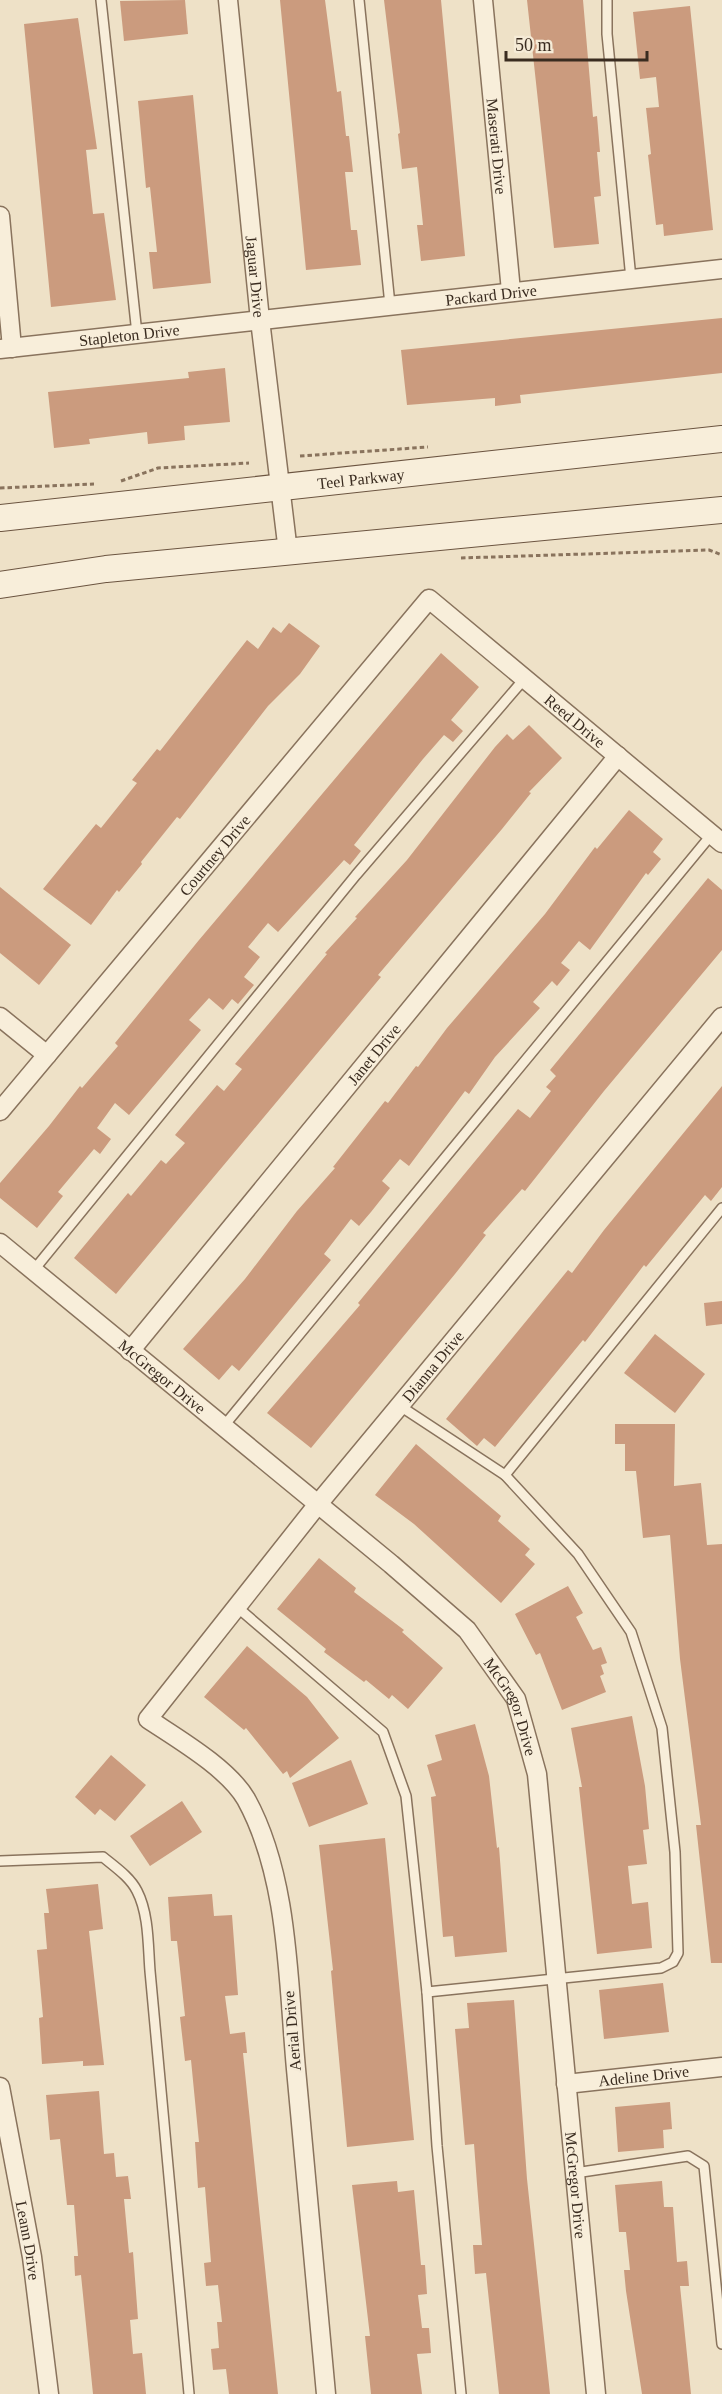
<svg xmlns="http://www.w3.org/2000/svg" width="722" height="2394" viewBox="0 0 722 2394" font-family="'Times New Roman',serif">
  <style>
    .building { fill: #cb9b7e }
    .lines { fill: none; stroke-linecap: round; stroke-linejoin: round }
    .lane-casing { stroke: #89735d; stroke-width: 12 }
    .street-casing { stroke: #89735d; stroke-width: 21 }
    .secondary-casing { stroke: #6b5440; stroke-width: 28 }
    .path { stroke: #89735d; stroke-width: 3; stroke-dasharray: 4.5 3; stroke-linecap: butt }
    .lane { stroke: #f8eeda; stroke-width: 9 }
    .street { stroke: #f8eeda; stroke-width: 18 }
    .secondary { stroke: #f8eeda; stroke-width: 26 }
    .labels { text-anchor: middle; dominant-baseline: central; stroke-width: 5; stroke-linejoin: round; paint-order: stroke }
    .street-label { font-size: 16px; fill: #3a2c20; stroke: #f5ebd7 }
  </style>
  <rect width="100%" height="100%" fill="#eee1c7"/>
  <!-- building -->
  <g class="building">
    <path d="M 185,0 L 188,34 L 124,41 L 120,1 Z"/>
    <path d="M 280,0 L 325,0 L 337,92 L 341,91 L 346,136 L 349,136 L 353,172 L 345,172 L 351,230 L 357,230 L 361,265 L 306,270 Z"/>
    <path d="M 384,0 L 441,0 L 465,256 L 421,261 L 417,225 L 423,225 L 417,167 L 402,169 L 398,134 L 400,133 Z"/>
    <path d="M 527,0 L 583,0 L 593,117 L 597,116 L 600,152 L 597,152 L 601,196 L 594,197 L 599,244 L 554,248 Z"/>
    <path d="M 690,6 L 713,230 L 664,236 L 663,224 L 656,225 L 648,155 L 651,154 L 646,108 L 659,107 L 656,77 L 640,79 L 633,12 Z"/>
    <path d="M 78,18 L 97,149 L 86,150 L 93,214 L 104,213 L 116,300 L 51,307 L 24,24 Z"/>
    <path d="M 193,95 L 211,283 L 153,289 L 149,252 L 157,252 L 150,187 L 146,188 L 138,101 Z"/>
    <path d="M 722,318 L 722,373 L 520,395 L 521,403 L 495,406 L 495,398 L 407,405 L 401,350 Z"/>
    <path d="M 225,368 L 230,422 L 184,426 L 185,440 L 148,444 L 147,432 L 89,439 L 90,444 L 54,448 L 48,392 L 189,378 L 188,372 Z"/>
    <path d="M 289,623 L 320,646 L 300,674 L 268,706 L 180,819 L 177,817 L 141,862 L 142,864 L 119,892 L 117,890 L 91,925 L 43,889 L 96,824 L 101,828 L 137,783 L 132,780 L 157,749 L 160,751 L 247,640 L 258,649 L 273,627 L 281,633 Z"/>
    <path d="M 441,653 L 479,687 L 451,720 L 463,731 L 453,742 L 444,735 L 423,759 L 354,845 L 361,851 L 350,865 L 344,860 L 278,932 L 268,923 L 248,947 L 260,957 L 244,977 L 254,985 L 238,1004 L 232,999 L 223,1010 L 209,998 L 189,1020 L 201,1030 L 129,1115 L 115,1103 L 97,1128 L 111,1139 L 100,1154 L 94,1149 L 58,1192 L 63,1196 L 37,1228 L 0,1198 L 0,1183 L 49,1126 L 80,1086 L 82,1088 L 118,1046 L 115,1043 L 199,940 Z"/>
    <path d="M 529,725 L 562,758 L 529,792 L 531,793 L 502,829 L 378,975 L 381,977 L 116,1294 L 74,1258 L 128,1193 L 131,1196 L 161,1160 L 166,1164 L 185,1143 L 175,1135 L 217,1085 L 224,1091 L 242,1069 L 235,1064 L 327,954 L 325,953 L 357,918 L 355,917 L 407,860 L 495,747 L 507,734 L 513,740 Z"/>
    <path d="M 629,810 L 663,839 L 653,852 L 661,859 L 648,875 L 646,873 L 590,950 L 579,941 L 561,963 L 570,970 L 557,986 L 552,981 L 533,1002 L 540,1008 L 495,1057 L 469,1094 L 465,1091 L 409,1166 L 400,1159 L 382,1181 L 390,1188 L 371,1212 L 359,1226 L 351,1219 L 324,1254 L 331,1260 L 250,1358 L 239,1371 L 232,1365 L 219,1380 L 183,1349 L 245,1279 L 297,1211 L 335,1168 L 333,1167 L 385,1101 L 388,1103 L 416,1066 L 418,1067 L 447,1028 L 545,914 L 595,847 L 597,849 Z"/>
    <path d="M 708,878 L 722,890 L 722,950 L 604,1091 L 525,1191 L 522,1189 L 483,1233 L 486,1235 L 455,1274 L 311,1448 L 267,1413 L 360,1305 L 358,1303 L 518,1109 L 530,1118 L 551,1091 L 546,1087 L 556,1076 L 550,1070 Z"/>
    <path d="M 0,887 L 71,945 L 39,985 L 0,953 Z"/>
    <path d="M 722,1086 L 722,1187 L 711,1201 L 705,1195 L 646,1267 L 644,1265 L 585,1342 L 583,1340 L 495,1447 L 484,1438 L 477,1446 L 446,1419 L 568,1270 L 572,1273 L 604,1230 Z"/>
    <path d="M 722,1301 L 722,1324 L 706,1326 L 704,1303 Z"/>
    <path d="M 655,1334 L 705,1374 L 675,1413 L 624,1373 Z"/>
    <path d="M 615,1424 L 675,1424 L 674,1486 L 701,1483 L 707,1545 L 722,1544 L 722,1963 L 711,1963 L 696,1825 L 701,1825 L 680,1659 L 670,1535 L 643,1538 L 636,1471 L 625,1471 L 625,1444 L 615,1444 Z"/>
    <path d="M 416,1444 L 501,1516 L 498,1521 L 530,1549 L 525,1555 L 535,1564 L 501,1603 L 414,1524 L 375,1495 Z"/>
    <path d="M 319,1558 L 356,1588 L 354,1592 L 404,1630 L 402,1632 L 443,1668 L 408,1709 L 392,1695 L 389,1699 L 366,1680 L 364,1682 L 324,1652 L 326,1649 L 277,1609 Z"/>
    <path d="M 568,1586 L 583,1613 L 576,1617 L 593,1650 L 601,1647 L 607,1663 L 601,1665 L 604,1674 L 600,1676 L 606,1692 L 562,1710 L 540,1653 L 536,1655 L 515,1614 Z"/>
    <path d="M 247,1646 L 307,1697 L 339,1738 L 290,1778 L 287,1771 L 283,1774 L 246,1728 L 244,1730 L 204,1697 Z"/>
    <path d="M 632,1716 L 645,1786 L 649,1829 L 643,1830 L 647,1864 L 628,1866 L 632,1904 L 648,1902 L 652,1948 L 597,1954 L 579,1787 L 582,1787 L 571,1728 Z"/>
    <path d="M 475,1724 L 489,1776 L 497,1848 L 499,1847 L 507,1952 L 455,1957 L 453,1936 L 443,1937 L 431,1797 L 436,1796 L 427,1765 L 442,1760 L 435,1735 Z"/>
    <path d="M 111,1755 L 146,1785 L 115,1821 L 100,1809 L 95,1815 L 75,1797 Z"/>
    <path d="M 351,1760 L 368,1804 L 309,1827 L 292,1783 Z"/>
    <path d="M 182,1801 L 202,1832 L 150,1866 L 130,1836 Z"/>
    <path d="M 385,1838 L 414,2140 L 347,2147 L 331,1971 L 333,1970 L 319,1845 Z"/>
    <path d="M 98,1884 L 103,1929 L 89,1931 L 104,2065 L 83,2066 L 83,2061 L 42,2064 L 39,2018 L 43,2017 L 37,1950 L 47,1949 L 44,1913 L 49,1913 L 46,1889 Z"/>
    <path d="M 212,1894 L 214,1916 L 232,1915 L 238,1995 L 225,1996 L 230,2034 L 245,2032 L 247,2053 L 243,2053 L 278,2394 L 229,2394 L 226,2369 L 213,2370 L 211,2349 L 219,2348 L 217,2322 L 222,2322 L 218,2285 L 206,2286 L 204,2263 L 211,2262 L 205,2187 L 198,2188 L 195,2142 L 199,2142 L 191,2060 L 185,2061 L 180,2017 L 185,2016 L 177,1941 L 171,1941 L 168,1897 Z"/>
    <path d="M 663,1983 L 669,2032 L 604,2039 L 599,1990 Z"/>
    <path d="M 514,2000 L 527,2179 L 550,2394 L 499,2394 L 486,2273 L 475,2274 L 473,2245 L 482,2245 L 477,2184 L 474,2144 L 465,2145 L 455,2029 L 469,2028 L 467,2003 Z"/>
    <path d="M 99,2091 L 104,2154 L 114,2153 L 116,2177 L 128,2176 L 131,2199 L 124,2199 L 129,2253 L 133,2252 L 138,2319 L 130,2320 L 133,2354 L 142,2353 L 146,2394 L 93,2394 L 81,2275 L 75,2276 L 74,2256 L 78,2256 L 74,2205 L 67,2205 L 60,2139 L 50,2140 L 46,2095 Z"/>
    <path d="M 670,2102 L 672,2129 L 663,2130 L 664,2148 L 618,2152 L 615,2107 Z"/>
    <path d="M 397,2181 L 398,2192 L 414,2190 L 421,2265 L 425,2265 L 427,2294 L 418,2295 L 422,2328 L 429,2328 L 431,2353 L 417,2354 L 422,2394 L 371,2394 L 365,2336 L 370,2336 L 352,2185 Z"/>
    <path d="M 662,2181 L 664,2207 L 673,2207 L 677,2262 L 687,2261 L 689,2286 L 680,2286 L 691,2394 L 642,2394 L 626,2291 L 624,2270 L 630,2270 L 626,2232 L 619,2232 L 615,2185 Z"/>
  </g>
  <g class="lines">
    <defs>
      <g id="lane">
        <path d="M 101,0 L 137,334"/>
        <path d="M 359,0 L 390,305"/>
        <path d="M 607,0 L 607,34 L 631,279"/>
        <path d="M 33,1271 L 356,875 L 525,678"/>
        <path d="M 400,1406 L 505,1475 L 578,1554 L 631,1632 L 662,1728 L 675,1852 L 678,1953 L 673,1962 L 661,1968 L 427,1992"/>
        <path d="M 223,1427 L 712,834"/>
        <path d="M 505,1475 L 722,1208"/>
        <path d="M 237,1607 L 383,1732 L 406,1796 L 427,1992 L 437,2146 L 461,2394"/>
        <path d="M 0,1861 L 103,1857 C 115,1867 130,1877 137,1891 C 149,1914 148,1946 150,1971 L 189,2394"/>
        <path d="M 575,2173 L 688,2156 L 704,2166 L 722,2344"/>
      </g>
      <g id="street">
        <path id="s1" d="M 228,0 L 260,320 L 288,552"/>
        <path id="s2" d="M 483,0 L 511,291"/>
        <path d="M 0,216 L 12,348"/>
        <path id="s3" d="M 0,349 L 722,269"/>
        <path d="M 0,1017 L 47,1055"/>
        <path id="s4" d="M 0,1111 L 429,599 L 722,843"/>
        <path id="s5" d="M 0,1243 L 391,1564 L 467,1630 L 516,1699 L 537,1774 L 596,2394"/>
        <path id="s6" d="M 130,1351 L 618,756"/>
        <path id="s7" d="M 566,2084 L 722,2067"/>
        <path id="s8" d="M 0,2087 L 32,2257 L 49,2394"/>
        <path id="s9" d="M 326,2394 C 316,2286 306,2177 296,2069 C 288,1982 289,1877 246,1799 C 228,1768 178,1739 148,1719 L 318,1504 L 722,1017"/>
      </g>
      <g id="secondary">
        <path id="s10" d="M 0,518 L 722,439"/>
        <path d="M 0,585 L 106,569 L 722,510"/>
      </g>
    </defs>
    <!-- lane casing -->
    <use href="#lane" class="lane-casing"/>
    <!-- street casing -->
    <use href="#street" class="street-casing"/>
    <!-- secondary casing -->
    <use href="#secondary" class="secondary-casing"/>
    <!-- path -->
    <g class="path">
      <path d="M 300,456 L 428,447"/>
      <path d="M 121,481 L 158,468 L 249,463"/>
      <path d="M 0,488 L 94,484"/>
      <path d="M 461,558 L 709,550 L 722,555"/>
    </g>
    <!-- lane -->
    <use href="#lane" class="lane"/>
    <!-- street -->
    <use href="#street" class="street"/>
    <!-- secondary -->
    <use href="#secondary" class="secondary"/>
  </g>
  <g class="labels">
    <!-- street labels -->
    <g class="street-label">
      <text stroke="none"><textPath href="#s2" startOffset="147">Maserati Drive</textPath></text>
      <text stroke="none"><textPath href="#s1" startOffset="278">Jaguar Drive</textPath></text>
      <text stroke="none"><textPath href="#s3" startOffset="494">Packard Drive</textPath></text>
      <text stroke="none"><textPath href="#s3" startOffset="130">Stapleton Drive</textPath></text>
      <text stroke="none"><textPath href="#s10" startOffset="363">Teel Parkway</textPath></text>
      <text stroke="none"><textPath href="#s4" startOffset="858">Reed Drive</textPath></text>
      <text stroke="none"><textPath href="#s4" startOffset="334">Courtney Drive</textPath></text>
      <text stroke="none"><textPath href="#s6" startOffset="384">Janet Drive</textPath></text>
      <text stroke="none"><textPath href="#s9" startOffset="1184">Dianna Drive</textPath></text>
      <text stroke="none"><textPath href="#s5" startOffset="210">McGregor Drive</textPath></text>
      <text stroke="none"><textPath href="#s5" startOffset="696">McGregor Drive</textPath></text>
      <text transform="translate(292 2031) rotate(-95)">Aerial Drive</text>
      <text stroke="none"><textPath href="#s7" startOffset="78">Adeline Drive</textPath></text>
      <text stroke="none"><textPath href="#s5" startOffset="1182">McGregor Drive</textPath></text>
      <text stroke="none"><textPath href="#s8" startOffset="156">Leann Drive</textPath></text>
    </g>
  </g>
  <!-- scale -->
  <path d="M506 51v9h141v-9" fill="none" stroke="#3a2c20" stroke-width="3"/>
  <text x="515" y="51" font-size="18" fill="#3a2c20" stroke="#f5ebd7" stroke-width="4.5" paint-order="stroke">50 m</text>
</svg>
